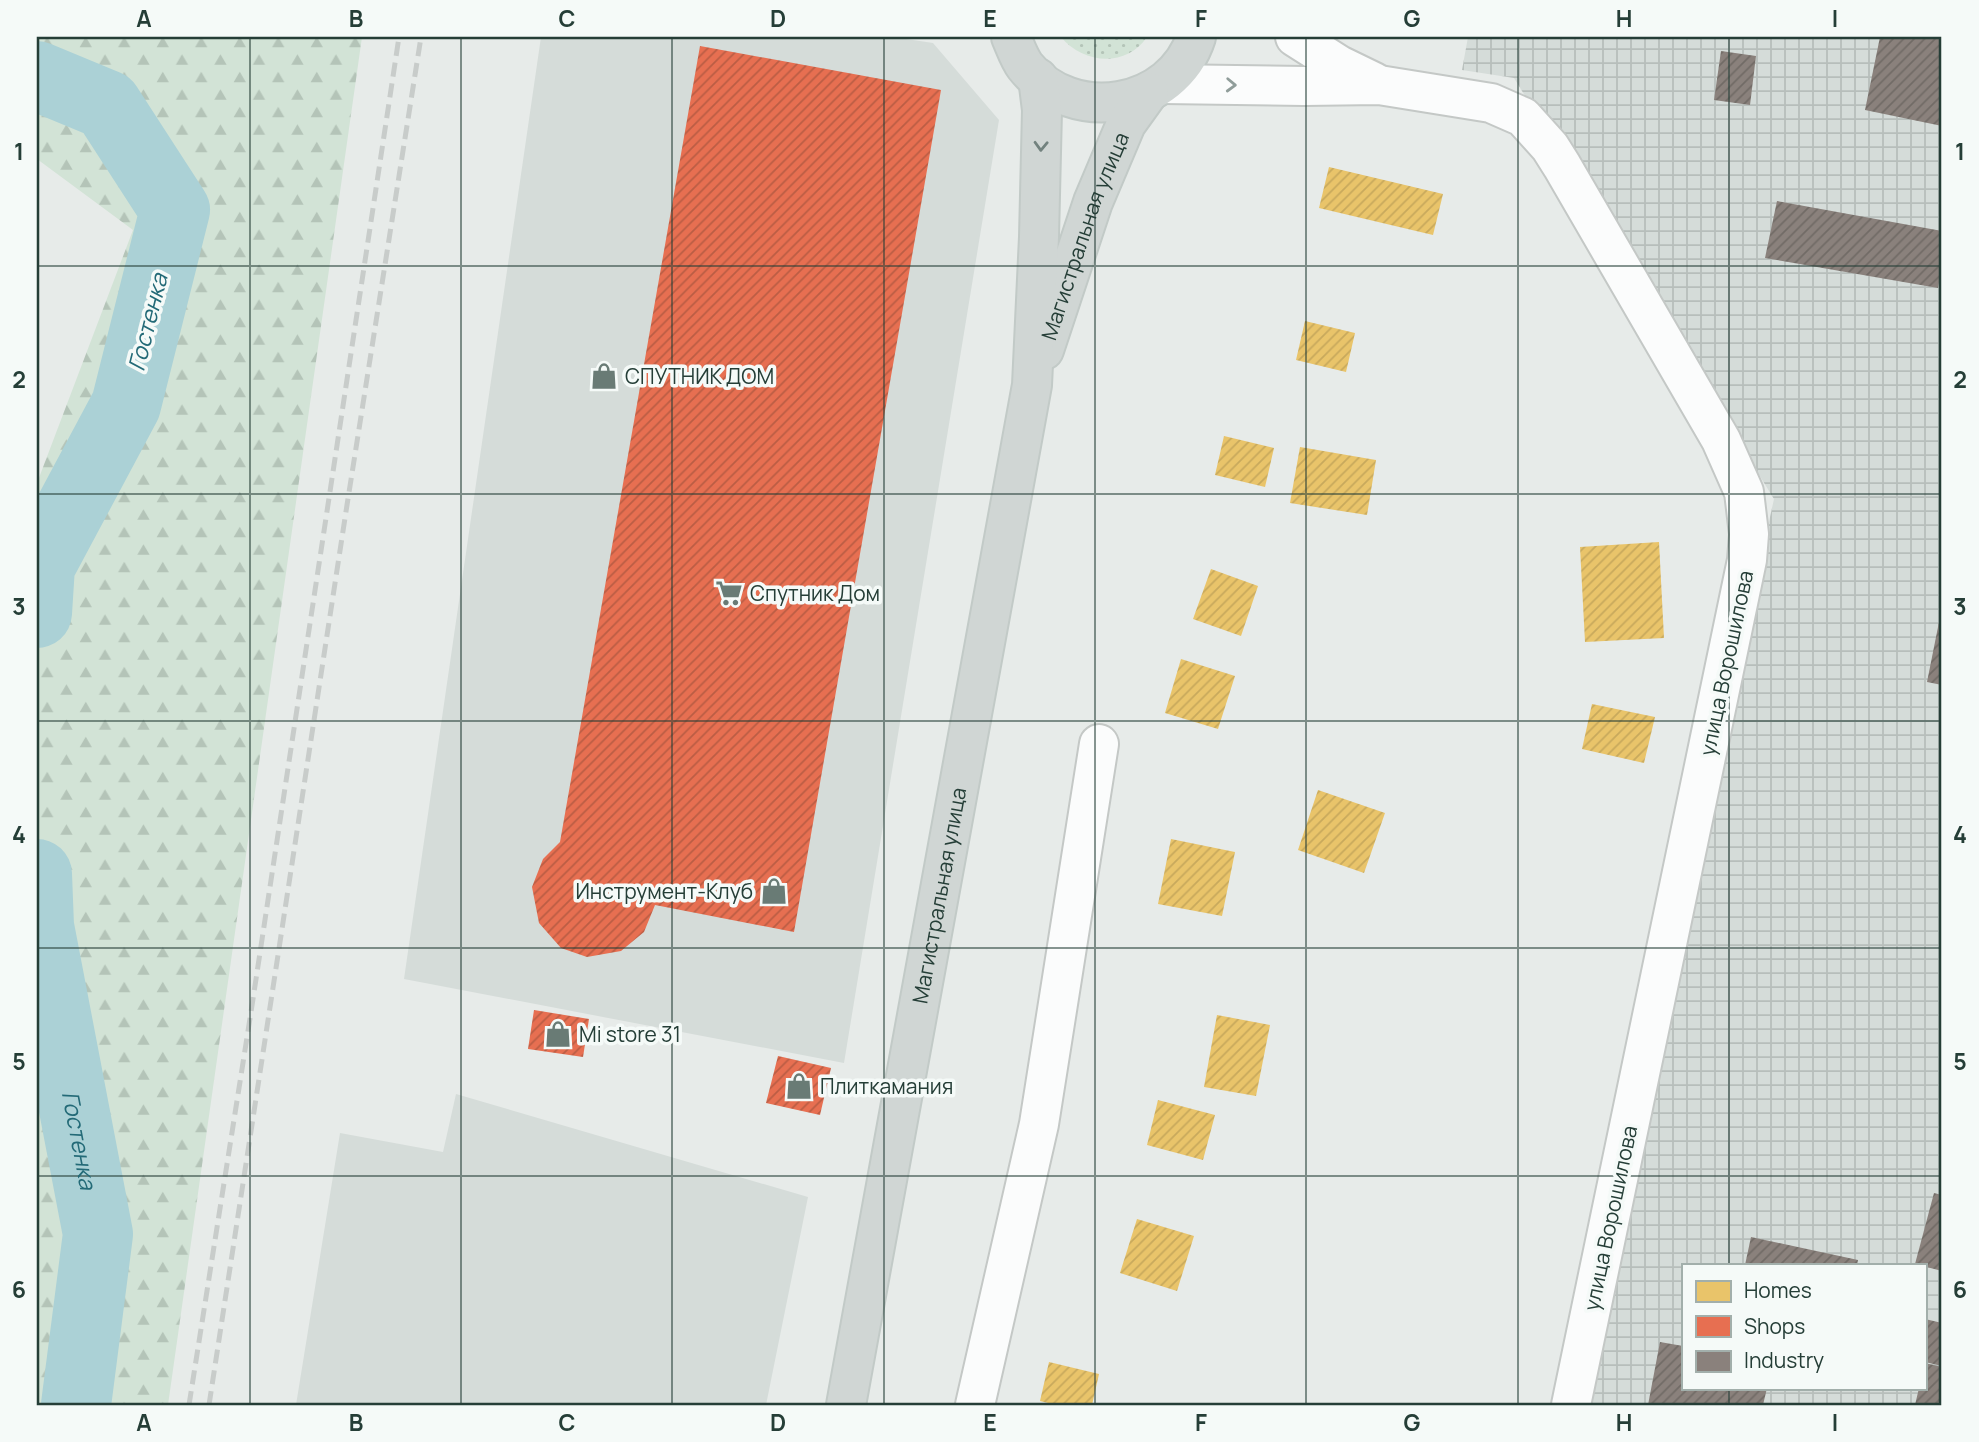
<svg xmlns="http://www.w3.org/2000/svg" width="1979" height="1442" viewBox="0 0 1979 1442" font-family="Manrope,sans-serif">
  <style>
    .built { fill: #d5dcd9 }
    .industrial { fill: url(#industrial-grid); fill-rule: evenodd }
    .grass { fill: url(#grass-dots) }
    .forest { fill: url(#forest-firs) }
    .homes { fill: url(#homes-hatch) }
    .shops { fill: url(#shops-hatch) }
    .industry { fill: url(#industry-hatch) }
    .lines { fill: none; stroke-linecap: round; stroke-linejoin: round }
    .river { stroke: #abd1d6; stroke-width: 70 }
    .minor-casing { stroke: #c4c8c6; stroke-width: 42 }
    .primary-casing { stroke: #c2cac7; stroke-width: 42 }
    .minor { stroke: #fbfcfc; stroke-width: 38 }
    .primary { stroke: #d0d6d4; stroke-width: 38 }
    .rail { stroke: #c8ccca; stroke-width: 5; stroke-dasharray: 14 7; stroke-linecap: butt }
    .oneway { stroke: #909d9a }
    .oneway2 { stroke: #72827e }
    .grid { fill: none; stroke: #253e37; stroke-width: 2; stroke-opacity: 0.55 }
    .labels { text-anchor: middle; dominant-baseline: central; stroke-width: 7; stroke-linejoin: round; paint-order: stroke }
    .street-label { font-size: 21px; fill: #253e37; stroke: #f5faf8 }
    .poi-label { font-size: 21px; fill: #253e37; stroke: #f5faf8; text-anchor: start }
    .water-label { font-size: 23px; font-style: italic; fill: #236a77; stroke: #f5faf8 }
    .neatline { fill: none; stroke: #253e37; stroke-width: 2.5 }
    .grid-label { font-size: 23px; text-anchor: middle; font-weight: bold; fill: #253e37 }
  </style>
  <defs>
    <pattern id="industrial-grid" width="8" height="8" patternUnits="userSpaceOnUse" patternTransform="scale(1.75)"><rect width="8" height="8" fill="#d5dcd9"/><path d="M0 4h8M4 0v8" fill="none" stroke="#b7bebb"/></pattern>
    <pattern id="grass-dots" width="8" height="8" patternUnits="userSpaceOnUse" patternTransform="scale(1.75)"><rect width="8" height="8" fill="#d2e3d6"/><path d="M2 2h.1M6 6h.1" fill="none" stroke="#b4c4b8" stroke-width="1.8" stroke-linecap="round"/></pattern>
    <pattern id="forest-firs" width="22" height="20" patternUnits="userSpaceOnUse" patternTransform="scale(1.75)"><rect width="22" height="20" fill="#d2e3d6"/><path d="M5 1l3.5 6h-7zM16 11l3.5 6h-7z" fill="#b4c4b8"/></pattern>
    <pattern id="homes-hatch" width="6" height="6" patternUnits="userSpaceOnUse" patternTransform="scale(1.75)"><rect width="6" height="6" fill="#e9c46a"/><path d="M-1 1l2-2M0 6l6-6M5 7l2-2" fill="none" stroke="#c8a95c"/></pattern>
    <pattern id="shops-hatch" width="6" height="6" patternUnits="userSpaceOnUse" patternTransform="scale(1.75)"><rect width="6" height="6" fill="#e76f51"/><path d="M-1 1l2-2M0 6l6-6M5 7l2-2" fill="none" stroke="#bb5d44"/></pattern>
    <pattern id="industry-hatch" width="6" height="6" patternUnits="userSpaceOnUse" patternTransform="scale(1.75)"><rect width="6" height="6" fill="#8a817c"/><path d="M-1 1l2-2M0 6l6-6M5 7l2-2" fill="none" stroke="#716b66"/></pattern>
  </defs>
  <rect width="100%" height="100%" fill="#e7ebe9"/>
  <!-- built -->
  <g class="built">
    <path d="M 541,37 L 893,37 L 933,43 L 999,120 L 844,1063 L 404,979 Z"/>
    <path d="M 456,1094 L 808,1197 L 766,1405 L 296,1405 L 340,1133 L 443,1152 Z"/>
  </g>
  <!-- industrial -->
  <path class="industrial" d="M 1468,37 L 1942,37 L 1942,1405 L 1573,1405 L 1774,499 L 1514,78 L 1462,70 ZM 1683,1265 L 1925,1265 L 1925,1388 L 1683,1388 Z"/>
  <!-- grass -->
  <path class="grass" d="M 1061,37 L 1147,37 C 1126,68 1083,64 1061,37 Z"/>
  <!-- forest -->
  <path class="forest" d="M 37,37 L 362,37 L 168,1405 L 37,1405 L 37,969 L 40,956 L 37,940 L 37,483 L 133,230 L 37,159 Z"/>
  <!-- homes -->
  <g class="homes">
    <path d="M 1329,167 L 1443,194 L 1433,235 L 1319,208 Z"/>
    <path d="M 1305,321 L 1355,333 L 1346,372 L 1296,360 Z"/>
    <path d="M 1224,436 L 1274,448 L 1265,487 L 1215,475 Z"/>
    <path d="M 1300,447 L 1376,460 L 1367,515 L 1290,503 Z"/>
    <path d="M 1659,542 L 1664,638 L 1585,642 L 1580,547 Z"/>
    <path d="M 1211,569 L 1258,586 L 1241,636 L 1193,619 Z"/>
    <path d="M 1181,659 L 1235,676 L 1218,729 L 1165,713 Z"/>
    <path d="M 1592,704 L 1655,717 L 1644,763 L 1582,749 Z"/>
    <path d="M 1318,790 L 1385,813 L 1364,873 L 1298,850 Z"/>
    <path d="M 1171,839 L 1235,852 L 1222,916 L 1158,904 Z"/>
    <path d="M 1217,1015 L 1270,1025 L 1256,1096 L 1204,1087 Z"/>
    <path d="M 1158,1100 L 1215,1115 L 1203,1160 L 1147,1145 Z"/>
    <path d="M 1137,1219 L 1194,1236 L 1177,1291 L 1120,1273 Z"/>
    <path d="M 1049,1362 L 1099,1374 L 1092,1405 L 1056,1405 L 1040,1401 Z"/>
  </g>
  <!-- shops -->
  <g class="shops">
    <path d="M 700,46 L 941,90 L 794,932 L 655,905 L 644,932 L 621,951 L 587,957 L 561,948 L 539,923 L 532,887 L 543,859 L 560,842 Z"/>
    <path d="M 534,1010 L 589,1019 L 583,1057 L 528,1049 Z"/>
    <path d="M 778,1056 L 831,1068 L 820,1115 L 766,1103 Z"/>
  </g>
  <!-- industry -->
  <g class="industry">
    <path d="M 1880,37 L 1942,37 L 1942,126 L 1865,110 Z"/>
    <path d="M 1721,51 L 1756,56 L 1750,105 L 1714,100 Z"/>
    <path d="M 1777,201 L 1942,231 L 1942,266 L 1938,288 L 1765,258 Z"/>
    <path d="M 1941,612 L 1942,612 L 1942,685 L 1927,682 Z"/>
    <path d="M 1934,1193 L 1942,1195 L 1942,1271 L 1915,1264 Z"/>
    <path d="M 1751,1237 L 1858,1260 L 1857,1265 L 1745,1265 Z"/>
    <path d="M 1925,1319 L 1942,1323 L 1942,1366 L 1925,1362 Z"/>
    <path d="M 1660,1342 L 1683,1346 L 1683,1388 L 1767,1388 L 1763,1405 L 1648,1405 Z"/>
    <path d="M 1925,1363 L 1942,1367 L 1942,1405 L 1915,1405 L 1919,1388 L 1925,1388 Z"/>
  </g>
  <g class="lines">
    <!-- river -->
    <g class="river">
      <path d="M 37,76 L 107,105 L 175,210 L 126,405 L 40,566 L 37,613"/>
      <path id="s1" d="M 37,874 L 39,926 L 98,1234 L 76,1405"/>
    </g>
    <defs>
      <g id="minor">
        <path d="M 1295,37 L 1339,65 L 1374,82"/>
        <path d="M 1163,84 L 1304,86 L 1379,85 L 1491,103 L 1523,117 L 1550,147 L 1562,166 L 1721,440 L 1744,492 L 1749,534 L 1747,560 L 1571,1405"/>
        <path d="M 975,1405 L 1039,1124 L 1099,744"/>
      </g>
      <g id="primary">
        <path d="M 1011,37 C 1015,46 1019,58 1025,66 C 1072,126 1173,109 1196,37"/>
        <path id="s2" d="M 1044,350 L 1093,202 L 1126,124 L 1149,92"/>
        <path id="s3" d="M 846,1405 L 1032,385 L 1039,237 L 1042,110 L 1038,78"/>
      </g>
    </defs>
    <!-- minor casing -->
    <use href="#minor" class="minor-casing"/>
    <!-- primary casing -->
    <use href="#primary" class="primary-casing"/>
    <!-- minor -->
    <use href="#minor" class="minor"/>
    <!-- primary -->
    <use href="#primary" class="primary"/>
    <!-- rail -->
    <g class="rail">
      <path d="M 189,1405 L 251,1012 L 399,37"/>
      <path d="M 209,1405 L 347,505 L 421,37"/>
    </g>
  </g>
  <!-- one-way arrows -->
  <defs><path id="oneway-chevron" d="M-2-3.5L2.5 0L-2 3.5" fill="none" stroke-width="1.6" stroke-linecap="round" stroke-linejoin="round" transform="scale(1.75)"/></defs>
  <use class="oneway" href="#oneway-chevron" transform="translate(1231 85) rotate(2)"/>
  <use class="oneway2" href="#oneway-chevron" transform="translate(1041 146) rotate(92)"/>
  <!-- grid -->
  <path class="grid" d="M 250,37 L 250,1405M 461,37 L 461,1405M 672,37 L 672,1405M 884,37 L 884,1405M 1095,37 L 1095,1405M 1306,37 L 1306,1405M 1518,37 L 1518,1405M 1729,37 L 1729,1265M 37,266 L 1942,266M 37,494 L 1942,494M 37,721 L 1942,721M 37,948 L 1942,948M 37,1176 L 1942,1176M 1729,1388 L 1729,1405"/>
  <!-- icons -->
  <defs>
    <symbol id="shop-bare" viewBox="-9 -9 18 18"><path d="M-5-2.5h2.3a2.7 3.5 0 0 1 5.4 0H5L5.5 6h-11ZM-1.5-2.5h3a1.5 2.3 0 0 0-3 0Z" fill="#697b75" stroke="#f5faf8" stroke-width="2.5" paint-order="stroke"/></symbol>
    <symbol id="supermarket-bare" viewBox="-9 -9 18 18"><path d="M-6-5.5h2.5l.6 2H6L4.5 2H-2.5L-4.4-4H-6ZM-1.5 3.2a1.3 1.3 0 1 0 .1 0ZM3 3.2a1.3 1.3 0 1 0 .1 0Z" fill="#697b75" stroke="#f5faf8" stroke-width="2.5" paint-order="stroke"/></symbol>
  </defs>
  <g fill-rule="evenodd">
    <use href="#shop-bare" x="585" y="357" width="38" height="38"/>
    <use href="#supermarket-bare" x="710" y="574" width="38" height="38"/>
    <use href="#shop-bare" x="755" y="872" width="38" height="38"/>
    <use href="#shop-bare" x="539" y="1015" width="38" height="38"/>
    <use href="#shop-bare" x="780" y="1067" width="38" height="38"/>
  </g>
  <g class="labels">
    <!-- street labels -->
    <g class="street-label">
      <text stroke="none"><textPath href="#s2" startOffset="121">Магистральная улица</textPath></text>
      <text transform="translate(1726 663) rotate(-78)">улица Ворошилова</text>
      <text stroke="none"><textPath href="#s3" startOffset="518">Магистральная улица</textPath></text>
      <text transform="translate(1610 1218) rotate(-78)">улица Ворошилова</text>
    </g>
    <!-- poi labels -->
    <g class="poi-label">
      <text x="625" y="376">СПУТНИК ДОМ</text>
      <text x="750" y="593">Спутник Дом</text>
      <text x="753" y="891" text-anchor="end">Инструмент-Клуб</text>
      <text x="579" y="1034">Mi store 31</text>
      <text x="820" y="1086">Плиткамания</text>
    </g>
    <!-- water labels -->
    <g class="water-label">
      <text transform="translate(147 322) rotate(-76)">Гостенка</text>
      <text stroke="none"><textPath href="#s1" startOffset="270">Гостенка</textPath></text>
    </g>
  </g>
  <!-- border -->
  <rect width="1979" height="1442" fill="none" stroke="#f5faf8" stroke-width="77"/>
  <!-- legend -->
  <rect x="1682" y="1264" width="245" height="126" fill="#f5faf8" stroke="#a2afab" stroke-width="2"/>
  <rect x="1696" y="1281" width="35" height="21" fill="#e9c46a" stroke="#a2afab" stroke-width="2"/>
  <text x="1744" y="1298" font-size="21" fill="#253e37">Homes</text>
  <rect x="1696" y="1316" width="35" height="21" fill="#e76f51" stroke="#a2afab" stroke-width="2"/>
  <text x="1744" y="1334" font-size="21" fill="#253e37">Shops</text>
  <rect x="1696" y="1351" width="35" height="21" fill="#8a817c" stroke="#a2afab" stroke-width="2"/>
  <text x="1744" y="1368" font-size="21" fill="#253e37">Industry</text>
  <rect x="38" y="38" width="1902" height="1366" class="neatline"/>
  <g class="grid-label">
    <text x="144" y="27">A</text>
    <text x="356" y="27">B</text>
    <text x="567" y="27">C</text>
    <text x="778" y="27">D</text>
    <text x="990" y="27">E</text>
    <text x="1201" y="27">F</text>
    <text x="1412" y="27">G</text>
    <text x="1624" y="27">H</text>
    <text x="1835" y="27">I</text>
    <text x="19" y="160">1</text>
    <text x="1960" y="160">1</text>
    <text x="19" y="388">2</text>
    <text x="1960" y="388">2</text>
    <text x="19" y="615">3</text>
    <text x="1960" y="615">3</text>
    <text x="19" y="843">4</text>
    <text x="1960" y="843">4</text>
    <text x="19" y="1070">5</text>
    <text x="1960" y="1070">5</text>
    <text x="19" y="1298">6</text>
    <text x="1960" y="1298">6</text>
    <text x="144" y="1431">A</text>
    <text x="356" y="1431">B</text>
    <text x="567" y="1431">C</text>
    <text x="778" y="1431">D</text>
    <text x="990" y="1431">E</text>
    <text x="1201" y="1431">F</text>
    <text x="1412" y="1431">G</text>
    <text x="1624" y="1431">H</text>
    <text x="1835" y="1431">I</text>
  </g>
</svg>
